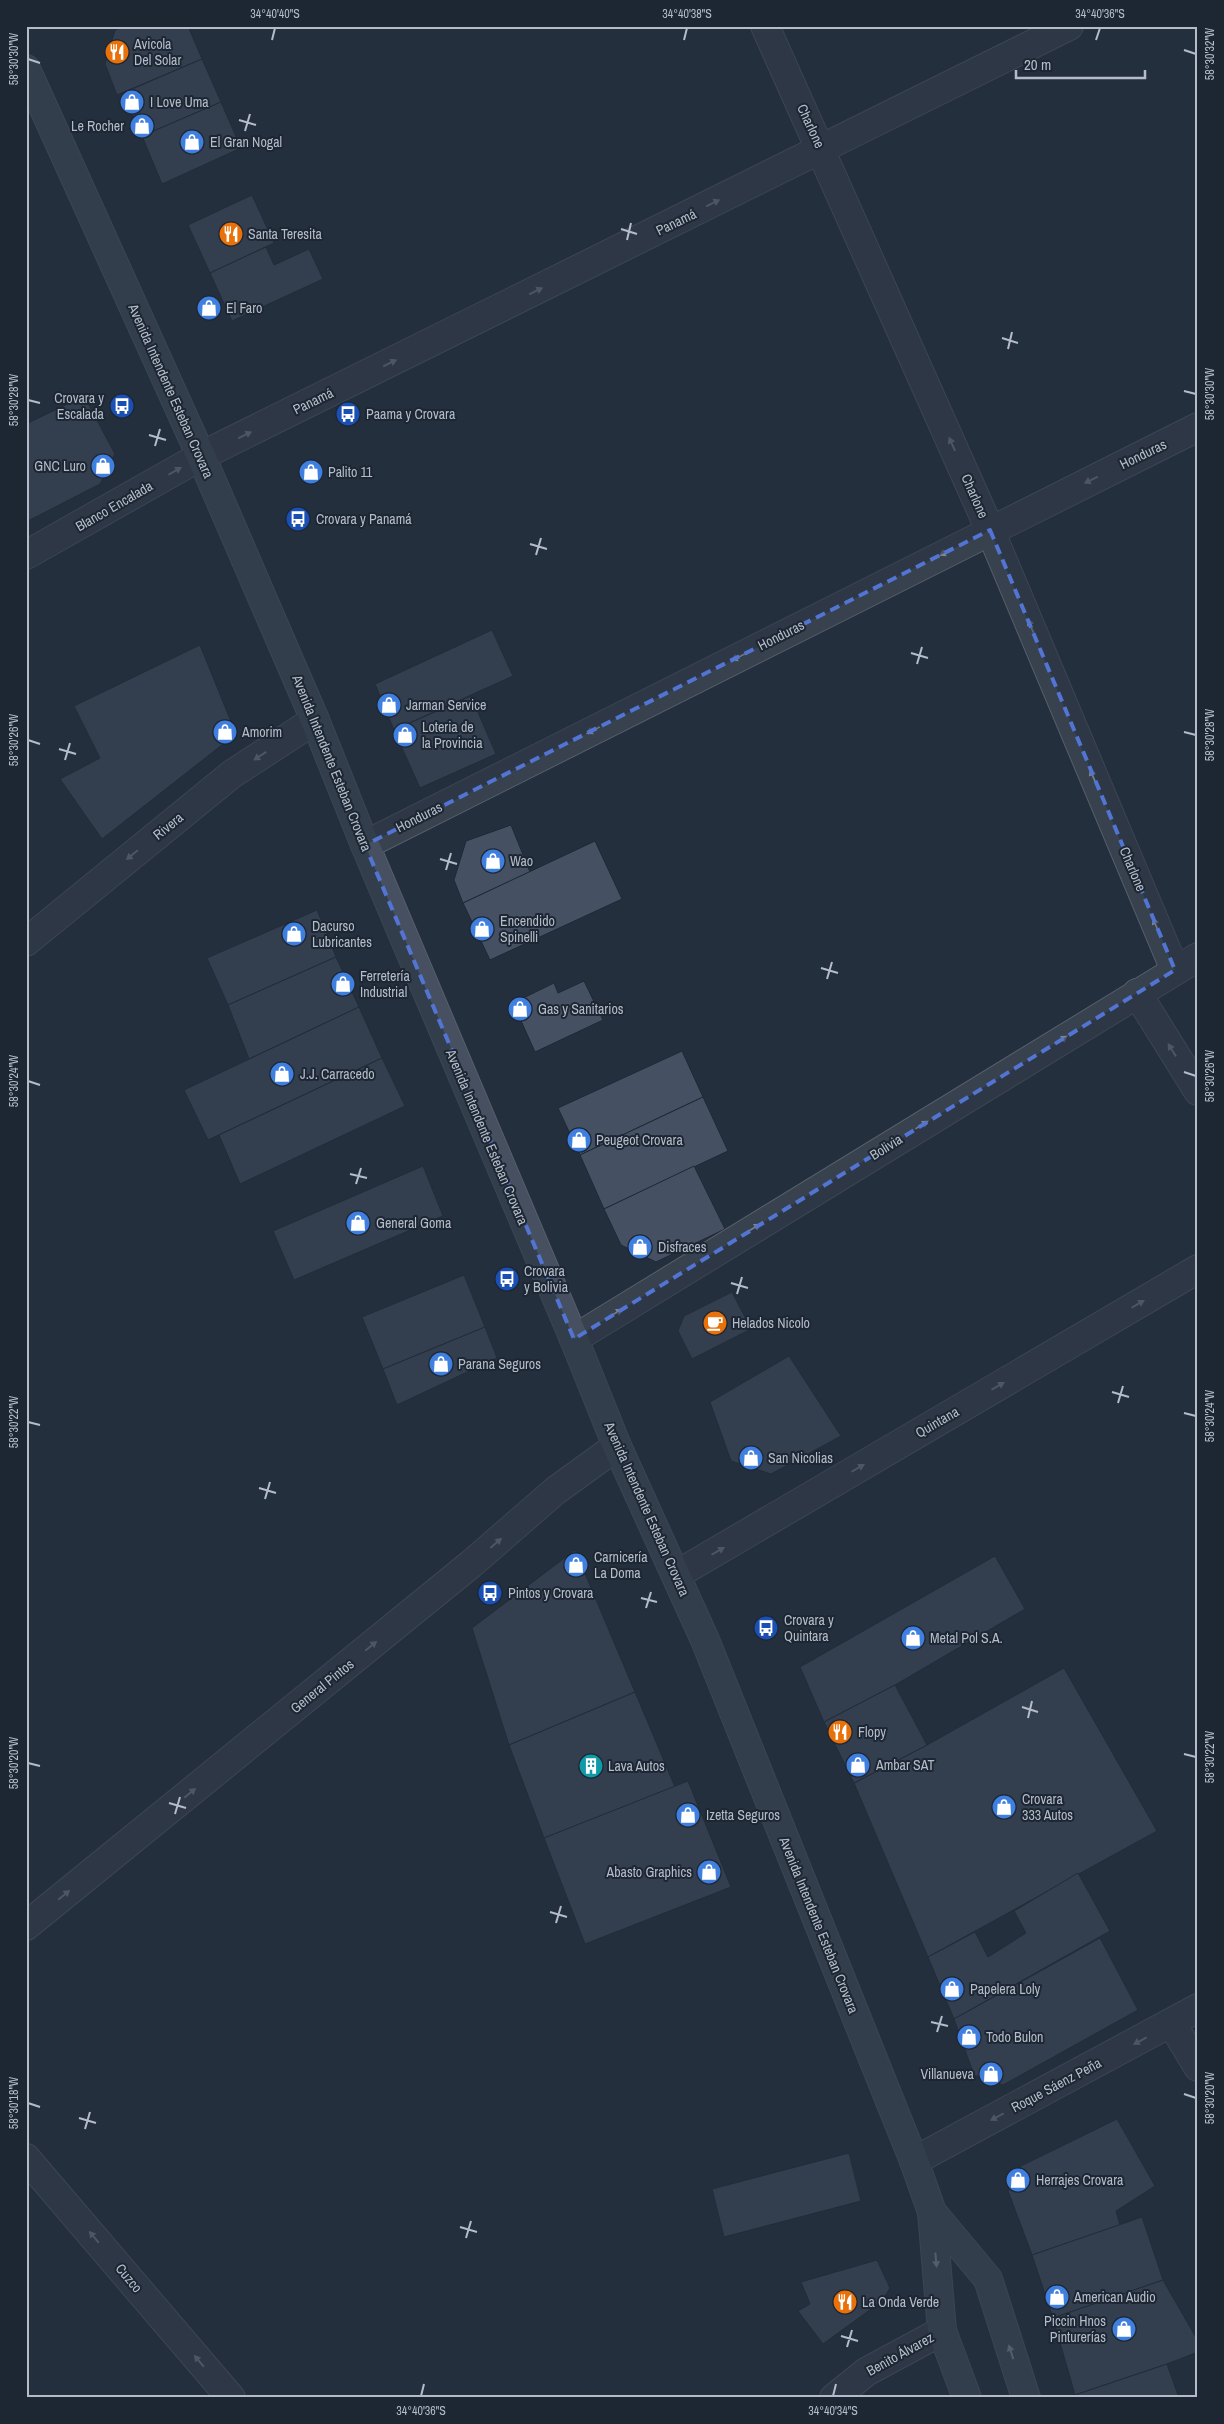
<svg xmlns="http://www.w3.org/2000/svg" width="1224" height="2424" viewBox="0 0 1224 2424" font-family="'Archivo Narrow',sans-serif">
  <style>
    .building { fill: #455162; stroke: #1f2835 }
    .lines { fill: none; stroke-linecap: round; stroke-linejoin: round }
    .minor-casing { stroke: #565f6c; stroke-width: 30 }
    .secondary-casing { stroke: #565f6c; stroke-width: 30 }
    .minor { stroke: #38414e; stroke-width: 28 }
    .secondary { stroke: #465061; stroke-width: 28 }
    .oneway { fill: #7c8592 }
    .oneway2 { fill: #8e96a5 }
    .marked { fill: none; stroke: #5274d3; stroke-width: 4; stroke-dasharray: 10 6; stroke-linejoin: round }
    .ticks { fill: none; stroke: #b4bcc9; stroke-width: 2 }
    .labels { text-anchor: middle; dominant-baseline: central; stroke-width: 4; stroke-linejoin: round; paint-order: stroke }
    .poi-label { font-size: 14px; fill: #b4bcc9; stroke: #1d2633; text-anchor: start }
    .street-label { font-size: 14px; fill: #b4bcc9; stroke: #1d2633 }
    .neatline { fill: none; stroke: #b4bcc9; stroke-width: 2 }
    .ticks-label { font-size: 12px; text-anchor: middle; fill: #b4bcc9 }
  </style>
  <rect width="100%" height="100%" fill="#242f3e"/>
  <!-- building -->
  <g class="building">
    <path d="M 125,26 L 188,26 L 202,59 L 117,95 L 105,64 L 115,30 Z"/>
    <path d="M 202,59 L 221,102 L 142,136 L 123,93 Z"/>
    <path d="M 221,102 L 241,148 L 162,184 L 142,136 Z"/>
    <path d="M 252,195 L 274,243 L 210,273 L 188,225 Z"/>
    <path d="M 266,247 L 274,265 L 309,249 L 323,279 L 232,321 L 210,273 Z"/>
    <path d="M 84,396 L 115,454 L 100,484 L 26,522 L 26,424 Z"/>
    <path d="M 492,630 L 513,676 L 394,730 L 375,684 Z"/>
    <path d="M 200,645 L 236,734 L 102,839 L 60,779 L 100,758 L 74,706 Z"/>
    <path d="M 471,696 L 496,754 L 420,788 L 394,730 Z"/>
    <path d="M 511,825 L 530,872 L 463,903 L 454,880 L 466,841 Z"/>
    <path d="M 595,841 L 622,899 L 490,960 L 463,903 Z"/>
    <path d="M 317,910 L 336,957 L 228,1005 L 207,958 Z"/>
    <path d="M 336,957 L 359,1007 L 249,1059 L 228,1005 Z"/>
    <path d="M 584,981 L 603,1020 L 535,1052 L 513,1003 L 554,983 L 558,993 Z"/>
    <path d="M 359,1007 L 382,1058 L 208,1140 L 184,1090 Z"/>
    <path d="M 682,1051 L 703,1097 L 580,1155 L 558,1108 Z"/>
    <path d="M 382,1058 L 405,1106 L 240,1184 L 219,1135 Z"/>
    <path d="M 703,1097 L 728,1151 L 604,1209 L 580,1155 Z"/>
    <path d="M 423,1166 L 443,1216 L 294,1280 L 273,1231 Z"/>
    <path d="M 694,1166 L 725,1229 L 656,1262 L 621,1245 L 604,1209 Z"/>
    <path d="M 464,1275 L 485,1327 L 383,1369 L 362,1317 Z"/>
    <path d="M 732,1292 L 751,1329 L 692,1359 L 678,1331 L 684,1316 Z"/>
    <path d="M 485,1327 L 497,1358 L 397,1405 L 383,1369 Z"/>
    <path d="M 789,1356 L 841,1436 L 771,1474 L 731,1461 L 710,1402 Z"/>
    <path d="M 575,1550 L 635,1692 L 509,1745 L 472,1628 Z"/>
    <path d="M 995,1556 L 1025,1609 L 895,1685 L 824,1722 L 800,1667 Z"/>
    <path d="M 1064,1668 L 1157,1831 L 928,1957 L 854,1783 L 927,1745 Z"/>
    <path d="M 895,1685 L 927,1745 L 854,1783 L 824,1722 Z"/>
    <path d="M 635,1692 L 675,1787 L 544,1838 L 509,1745 Z"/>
    <path d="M 688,1781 L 731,1887 L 585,1944 L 544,1838 Z"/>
    <path d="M 1078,1873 L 1110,1931 L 954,2019 L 928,1957 L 975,1932 L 988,1957 L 1026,1933 L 1014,1911 Z"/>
    <path d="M 1100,1938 L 1138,2010 L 1003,2085 L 974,2075 L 954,2019 Z"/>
    <path d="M 1117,2119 L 1155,2186 L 1116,2211 L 1120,2225 L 1032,2255 L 1008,2191 L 1021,2166 Z"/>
    <path d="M 849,2153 L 861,2201 L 724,2237 L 712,2189 Z"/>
    <path d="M 1142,2217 L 1163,2280 L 1053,2318 L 1032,2255 Z"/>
    <path d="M 877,2260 L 890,2288 L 882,2301 L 823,2344 L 798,2311 L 810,2304 L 801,2282 Z"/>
    <path d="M 1163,2280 L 1198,2341 L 1198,2352 L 1167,2364 L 1075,2395 L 1053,2318 Z"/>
    <path d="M 1167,2364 L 1179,2398 L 1076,2398 L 1075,2395 Z"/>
  </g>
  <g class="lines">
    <defs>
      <g id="minor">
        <path d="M 765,26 L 990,530 L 1175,970"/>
        <path d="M 26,555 L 201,456 L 1069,26"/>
        <path d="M 365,845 L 1198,427"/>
        <path d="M 26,942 L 232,774 L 315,720"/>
        <path d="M 1137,993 L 1198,1091"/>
        <path d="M 574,1339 L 1198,957"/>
        <path d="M 676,1575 L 1198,1269"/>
        <path d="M 26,1926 L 471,1564 L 555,1491 L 617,1446"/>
        <path d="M 1172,2024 L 1198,2067"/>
        <path d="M 26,2158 L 231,2398"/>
        <path d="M 914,2161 L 1198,2008"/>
        <path d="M 834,2398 L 866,2372 L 942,2331"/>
      </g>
      <g id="secondary">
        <path d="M 26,69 L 201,456 L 315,720 L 365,845 L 574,1339 L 617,1446 L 705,1640 L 914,2161 L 932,2212 L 942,2331 L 967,2398"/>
        <path d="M 932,2212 L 988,2279 L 1026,2398"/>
      </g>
    </defs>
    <!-- minor casing -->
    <use href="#minor" class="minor-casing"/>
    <!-- secondary casing -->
    <use href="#secondary" class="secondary-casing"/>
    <!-- minor -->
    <use href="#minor" class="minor"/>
    <!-- secondary -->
    <use href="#secondary" class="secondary"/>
  </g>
  <!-- one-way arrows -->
  <defs><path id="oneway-solid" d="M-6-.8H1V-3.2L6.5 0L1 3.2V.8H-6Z" transform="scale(1.25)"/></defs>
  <g class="oneway">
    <use href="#oneway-solid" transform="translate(713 203) rotate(-26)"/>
    <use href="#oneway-solid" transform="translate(536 291) rotate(-26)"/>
    <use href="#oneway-solid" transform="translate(390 363) rotate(-26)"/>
    <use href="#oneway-solid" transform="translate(245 435) rotate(-26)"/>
    <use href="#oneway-solid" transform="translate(952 444) rotate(-114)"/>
    <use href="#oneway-solid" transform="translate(175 471) rotate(-30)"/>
    <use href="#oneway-solid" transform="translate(1091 480) rotate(154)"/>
    <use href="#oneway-solid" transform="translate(946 552) rotate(153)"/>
    <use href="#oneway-solid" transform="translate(1031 626) rotate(-113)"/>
    <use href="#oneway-solid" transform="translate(738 657) rotate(153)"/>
    <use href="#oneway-solid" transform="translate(593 730) rotate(153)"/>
    <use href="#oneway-solid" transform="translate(260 756) rotate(147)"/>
    <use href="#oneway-solid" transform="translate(1093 776) rotate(-113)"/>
    <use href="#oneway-solid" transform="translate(132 855) rotate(141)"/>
    <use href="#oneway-solid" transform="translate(1156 925) rotate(-113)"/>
    <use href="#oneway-solid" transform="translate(1061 1040) rotate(-32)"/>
    <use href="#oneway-solid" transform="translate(1172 1050) rotate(-122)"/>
    <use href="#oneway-solid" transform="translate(922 1125) rotate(-32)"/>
    <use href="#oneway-solid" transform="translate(754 1228) rotate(-32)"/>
    <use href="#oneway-solid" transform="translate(1138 1304) rotate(-30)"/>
    <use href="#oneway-solid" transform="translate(616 1313) rotate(-32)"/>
    <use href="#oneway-solid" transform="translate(998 1386) rotate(-30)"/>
    <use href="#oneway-solid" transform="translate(858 1468) rotate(-30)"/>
    <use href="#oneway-solid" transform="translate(496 1543) rotate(-41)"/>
    <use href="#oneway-solid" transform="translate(718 1551) rotate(-30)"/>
    <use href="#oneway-solid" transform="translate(371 1646) rotate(-39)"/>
    <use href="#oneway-solid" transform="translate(190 1793) rotate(-39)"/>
    <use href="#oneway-solid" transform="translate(64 1895) rotate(-39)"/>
    <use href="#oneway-solid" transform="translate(1140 2041) rotate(152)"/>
    <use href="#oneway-solid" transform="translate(997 2117) rotate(152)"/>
    <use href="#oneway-solid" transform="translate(94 2237) rotate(-130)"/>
    <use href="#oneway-solid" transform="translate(199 2361) rotate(-130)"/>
  </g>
  <g class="oneway2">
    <use href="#oneway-solid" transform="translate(936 2260) rotate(85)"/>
    <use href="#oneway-solid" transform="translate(1011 2352) rotate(-108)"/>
  </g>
  <!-- marked area -->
  <path d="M0 0H1224V2424H0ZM 990,530 L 1175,970 L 574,1339 L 365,845 Z" fill="#242f3e" fill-opacity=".55" fill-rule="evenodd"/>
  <path class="marked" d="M 990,530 L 1175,970 L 574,1339 L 365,845 Z"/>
  <!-- ticks -->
  <path class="ticks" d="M 272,40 L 275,28M 684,40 L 687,28M 1096,40 L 1100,28M 1184,50 L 1196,54M 28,59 L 40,63M 239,120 L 256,125M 245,131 L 250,114M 621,229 L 637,234M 627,240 L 631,223M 1002,338 L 1018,343M 1008,349 L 1012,332M 1184,391 L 1196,394M 28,400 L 40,403M 149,435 L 166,440M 155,446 L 160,429M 530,544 L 547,549M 536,555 L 541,538M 911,653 L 928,658M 917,664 L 922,647M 1184,732 L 1196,735M 28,740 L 40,744M 59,749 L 76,754M 65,760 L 70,743M 440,859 L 457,864M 446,870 L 451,853M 821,968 L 838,973M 827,979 L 832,962M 1184,1072 L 1196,1076M 28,1081 L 40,1085M 350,1174 L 367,1178M 356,1184 L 361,1168M 731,1283 L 748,1288M 737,1294 L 742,1277M 1112,1392 L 1129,1397M 1118,1403 L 1123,1386M 1184,1413 L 1196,1416M 28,1422 L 40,1425M 259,1488 L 276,1493M 265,1499 L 270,1482M 641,1598 L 657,1602M 646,1608 L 651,1592M 1022,1707 L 1038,1712M 1028,1718 L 1032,1701M 1184,1754 L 1196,1757M 28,1763 L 40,1766M 169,1803 L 186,1808M 175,1814 L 180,1797M 550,1912 L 567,1917M 556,1923 L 561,1906M 931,2022 L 948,2026M 937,2032 L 942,2016M 1184,2094 L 1196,2098M 28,2103 L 40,2107M 79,2118 L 96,2123M 85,2129 L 90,2112M 460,2227 L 477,2232M 466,2238 L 471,2221M 841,2336 L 858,2341M 847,2347 L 852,2330M 421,2396 L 424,2384M 833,2396 L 836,2384"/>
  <!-- icons -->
  <defs>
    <symbol id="restaurant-disc" viewBox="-11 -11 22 22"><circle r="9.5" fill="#e8710a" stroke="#1d2633"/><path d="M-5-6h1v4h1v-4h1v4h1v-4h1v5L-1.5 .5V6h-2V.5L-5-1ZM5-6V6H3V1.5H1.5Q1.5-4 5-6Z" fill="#fff"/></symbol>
    <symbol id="shop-disc" viewBox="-11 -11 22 22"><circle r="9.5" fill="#3f7fe0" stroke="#1d2633"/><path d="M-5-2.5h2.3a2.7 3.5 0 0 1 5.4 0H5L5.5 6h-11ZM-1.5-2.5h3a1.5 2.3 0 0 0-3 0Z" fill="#fff"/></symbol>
    <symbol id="bus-disc" viewBox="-11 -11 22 22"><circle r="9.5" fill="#1a4fb4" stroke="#1d2633"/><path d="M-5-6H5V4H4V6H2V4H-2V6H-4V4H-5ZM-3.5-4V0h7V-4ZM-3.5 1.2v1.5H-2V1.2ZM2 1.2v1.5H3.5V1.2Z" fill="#fff"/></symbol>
    <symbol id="cafe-disc" viewBox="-11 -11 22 22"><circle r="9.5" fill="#e8710a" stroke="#1d2633"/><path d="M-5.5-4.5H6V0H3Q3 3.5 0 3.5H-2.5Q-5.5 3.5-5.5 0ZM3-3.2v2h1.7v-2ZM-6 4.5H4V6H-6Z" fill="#fff"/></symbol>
    <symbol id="building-disc" viewBox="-11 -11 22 22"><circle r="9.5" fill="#0f9aa8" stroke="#1d2633"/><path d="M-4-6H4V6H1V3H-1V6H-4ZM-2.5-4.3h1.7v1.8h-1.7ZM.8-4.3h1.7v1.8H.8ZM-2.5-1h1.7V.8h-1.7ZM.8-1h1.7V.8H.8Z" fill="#fff"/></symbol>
  </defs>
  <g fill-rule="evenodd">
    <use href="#restaurant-disc" x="103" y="38" width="28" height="28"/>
    <use href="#shop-disc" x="118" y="88" width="28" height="28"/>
    <use href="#shop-disc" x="128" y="112" width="28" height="28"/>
    <use href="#shop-disc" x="178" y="128" width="28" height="28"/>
    <use href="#restaurant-disc" x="217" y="220" width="28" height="28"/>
    <use href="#shop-disc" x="195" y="294" width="28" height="28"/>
    <use href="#bus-disc" x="108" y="392" width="28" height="28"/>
    <use href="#bus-disc" x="334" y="400" width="28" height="28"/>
    <use href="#shop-disc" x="89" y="452" width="28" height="28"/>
    <use href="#shop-disc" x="297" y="458" width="28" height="28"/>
    <use href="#bus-disc" x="284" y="505" width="28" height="28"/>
    <use href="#shop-disc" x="375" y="691" width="28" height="28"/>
    <use href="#shop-disc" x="211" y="718" width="28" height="28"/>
    <use href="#shop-disc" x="391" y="721" width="28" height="28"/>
    <use href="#shop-disc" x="479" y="847" width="28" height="28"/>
    <use href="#shop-disc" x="468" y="915" width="28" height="28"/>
    <use href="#shop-disc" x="280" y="920" width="28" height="28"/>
    <use href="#shop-disc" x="329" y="970" width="28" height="28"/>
    <use href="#shop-disc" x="506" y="995" width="28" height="28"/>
    <use href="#shop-disc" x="268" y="1060" width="28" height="28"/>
    <use href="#shop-disc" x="565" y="1126" width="28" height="28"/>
    <use href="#shop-disc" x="344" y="1209" width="28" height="28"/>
    <use href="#shop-disc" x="626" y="1233" width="28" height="28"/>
    <use href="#bus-disc" x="493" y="1265" width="28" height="28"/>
    <use href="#cafe-disc" x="701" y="1309" width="28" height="28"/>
    <use href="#shop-disc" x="427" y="1350" width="28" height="28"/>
    <use href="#shop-disc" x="737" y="1444" width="28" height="28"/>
    <use href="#shop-disc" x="562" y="1551" width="28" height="28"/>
    <use href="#bus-disc" x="476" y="1579" width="28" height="28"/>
    <use href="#bus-disc" x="752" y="1614" width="28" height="28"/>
    <use href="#shop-disc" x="899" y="1624" width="28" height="28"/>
    <use href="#restaurant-disc" x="826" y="1718" width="28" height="28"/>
    <use href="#shop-disc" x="844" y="1751" width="28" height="28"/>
    <use href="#building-disc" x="577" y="1752" width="28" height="28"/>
    <use href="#shop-disc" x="990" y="1793" width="28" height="28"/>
    <use href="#shop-disc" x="674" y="1801" width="28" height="28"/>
    <use href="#shop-disc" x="695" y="1858" width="28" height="28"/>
    <use href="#shop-disc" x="938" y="1975" width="28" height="28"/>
    <use href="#shop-disc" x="955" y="2023" width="28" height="28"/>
    <use href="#shop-disc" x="977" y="2060" width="28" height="28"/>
    <use href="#shop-disc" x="1004" y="2166" width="28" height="28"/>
    <use href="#shop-disc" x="1043" y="2283" width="28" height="28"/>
    <use href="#restaurant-disc" x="831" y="2288" width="28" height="28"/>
    <use href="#shop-disc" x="1110" y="2315" width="28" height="28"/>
  </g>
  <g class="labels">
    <!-- poi labels -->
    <g class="poi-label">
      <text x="134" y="44">Avicola<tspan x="134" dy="16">Del Solar</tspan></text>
      <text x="150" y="102">I Love Uma</text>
      <text x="124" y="126" text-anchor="end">Le Rocher</text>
      <text x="210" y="142">El Gran Nogal</text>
      <text x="248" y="234">Santa Teresita</text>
      <text x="226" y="308">El Faro</text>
      <text x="104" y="398" text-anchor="end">Crovara y<tspan x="104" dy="16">Escalada</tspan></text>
      <text x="366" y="414">Paama y Crovara</text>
      <text x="86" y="466" text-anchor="end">GNC Luro</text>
      <text x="328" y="472">Palito 11</text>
      <text x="316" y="519">Crovara y Panamá</text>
      <text x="406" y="705">Jarman Service</text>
      <text x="422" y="727">Loteria de<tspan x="422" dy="16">la Provincia</tspan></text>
      <text x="242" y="732">Amorim</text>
      <text x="510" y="861">Wao</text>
      <text x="500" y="921">Encendido<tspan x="500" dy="16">Spinelli</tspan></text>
      <text x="312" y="926">Dacurso<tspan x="312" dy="16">Lubricantes</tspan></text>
      <text x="360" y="976">Ferretería<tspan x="360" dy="16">Industrial</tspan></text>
      <text x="538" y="1009">Gas y Sanitarios</text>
      <text x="300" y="1074">J.J. Carracedo</text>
      <text x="596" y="1140">Peugeot Crovara</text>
      <text x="376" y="1223">General Goma</text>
      <text x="658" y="1247">Disfraces</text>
      <text x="524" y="1271">Crovara<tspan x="524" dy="16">y Bolivia</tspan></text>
      <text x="732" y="1323">Helados Nicolo</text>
      <text x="458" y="1364">Parana Seguros</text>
      <text x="768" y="1458">San Nicolias</text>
      <text x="594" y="1557">Carnicería<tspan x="594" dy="16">La Doma</tspan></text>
      <text x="508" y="1593">Pintos y Crovara</text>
      <text x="784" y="1620">Crovara y<tspan x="784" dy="16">Quintara</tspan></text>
      <text x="930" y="1638">Metal Pol S.A.</text>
      <text x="858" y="1732">Flopy</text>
      <text x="876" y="1765">Ambar SAT</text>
      <text x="608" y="1766">Lava Autos</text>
      <text x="1022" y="1799">Crovara<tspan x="1022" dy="16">333 Autos</tspan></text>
      <text x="706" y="1815">Izetta Seguros</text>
      <text x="692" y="1872" text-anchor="end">Abasto Graphics</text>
      <text x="970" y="1989">Papelera Loly</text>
      <text x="986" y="2037">Todo Bulon</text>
      <text x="974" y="2074" text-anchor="end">Villanueva</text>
      <text x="1036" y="2180">Herrajes Crovara</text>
      <text x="1074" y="2297">American Audio</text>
      <text x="862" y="2302">La Onda Verde</text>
      <text x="1106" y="2321" text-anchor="end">Piccin Hnos<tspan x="1106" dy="16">Pinturerías</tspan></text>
    </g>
    <!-- street labels -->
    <g class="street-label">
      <text transform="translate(811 126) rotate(65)">Charlone</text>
      <text transform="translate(676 222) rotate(-26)">Panamá</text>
      <text transform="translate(171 391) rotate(66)">Avenida Intendente Esteban Crovara</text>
      <text transform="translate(313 401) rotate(-26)">Panamá</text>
      <text transform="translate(1143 454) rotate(-26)">Honduras</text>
      <text transform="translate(975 496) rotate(66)">Charlone</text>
      <text transform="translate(114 506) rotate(-30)">Blanco Encalada</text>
      <text transform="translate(781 635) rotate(-27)">Honduras</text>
      <text transform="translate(332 763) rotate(68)">Avenida Intendente Esteban Crovara</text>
      <text transform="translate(419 817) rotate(-27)">Honduras</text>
      <text transform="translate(168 826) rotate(-39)">Rivera</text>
      <text transform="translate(1133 869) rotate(67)">Charlone</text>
      <text transform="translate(487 1137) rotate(67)">Avenida Intendente Esteban Crovara</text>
      <text transform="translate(886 1147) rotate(-32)">Bolivia</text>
      <text transform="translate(937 1422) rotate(-30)">Quintana</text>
      <text transform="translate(647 1509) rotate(66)">Avenida Intendente Esteban Crovara</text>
      <text transform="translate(322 1686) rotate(-39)">General Pintos</text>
      <text transform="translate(819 1925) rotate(68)">Avenida Intendente Esteban Crovara</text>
      <text transform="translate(1056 2085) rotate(-28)">Roque Sáenz Peña</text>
      <text transform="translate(129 2278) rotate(50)">Cuzco</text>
      <text transform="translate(900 2354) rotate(-29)">Benito Álvarez</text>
    </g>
  </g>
  <!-- border -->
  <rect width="1224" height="2424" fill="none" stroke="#1d2633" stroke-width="55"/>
  <!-- scale -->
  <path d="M1016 70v8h129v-8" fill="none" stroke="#b4bcc9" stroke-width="2.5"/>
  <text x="1024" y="70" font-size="15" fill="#b4bcc9" stroke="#1d2633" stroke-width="4" paint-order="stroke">20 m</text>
  <rect x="28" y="28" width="1168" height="2368" class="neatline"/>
  <g class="ticks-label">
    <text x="275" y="18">34°40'40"S</text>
    <text x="687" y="18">34°40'38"S</text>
    <text x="1100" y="18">34°40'36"S</text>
    <text transform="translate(1210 54) rotate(-90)" y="4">58°30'32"W</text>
    <text transform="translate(14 59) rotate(-90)" y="4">58°30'30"W</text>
    <text transform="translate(1210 394) rotate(-90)" y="4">58°30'30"W</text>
    <text transform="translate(14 400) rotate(-90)" y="4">58°30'28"W</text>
    <text transform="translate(1210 735) rotate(-90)" y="4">58°30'28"W</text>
    <text transform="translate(14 740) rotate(-90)" y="4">58°30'26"W</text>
    <text transform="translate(1210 1076) rotate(-90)" y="4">58°30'26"W</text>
    <text transform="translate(14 1081) rotate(-90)" y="4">58°30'24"W</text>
    <text transform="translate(1210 1416) rotate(-90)" y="4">58°30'24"W</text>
    <text transform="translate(14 1422) rotate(-90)" y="4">58°30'22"W</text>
    <text transform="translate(1210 1757) rotate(-90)" y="4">58°30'22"W</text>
    <text transform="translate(14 1763) rotate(-90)" y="4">58°30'20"W</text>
    <text transform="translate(1210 2098) rotate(-90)" y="4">58°30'20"W</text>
    <text transform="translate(14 2103) rotate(-90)" y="4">58°30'18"W</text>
    <text x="421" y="2415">34°40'36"S</text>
    <text x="833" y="2415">34°40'34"S</text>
  </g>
</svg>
